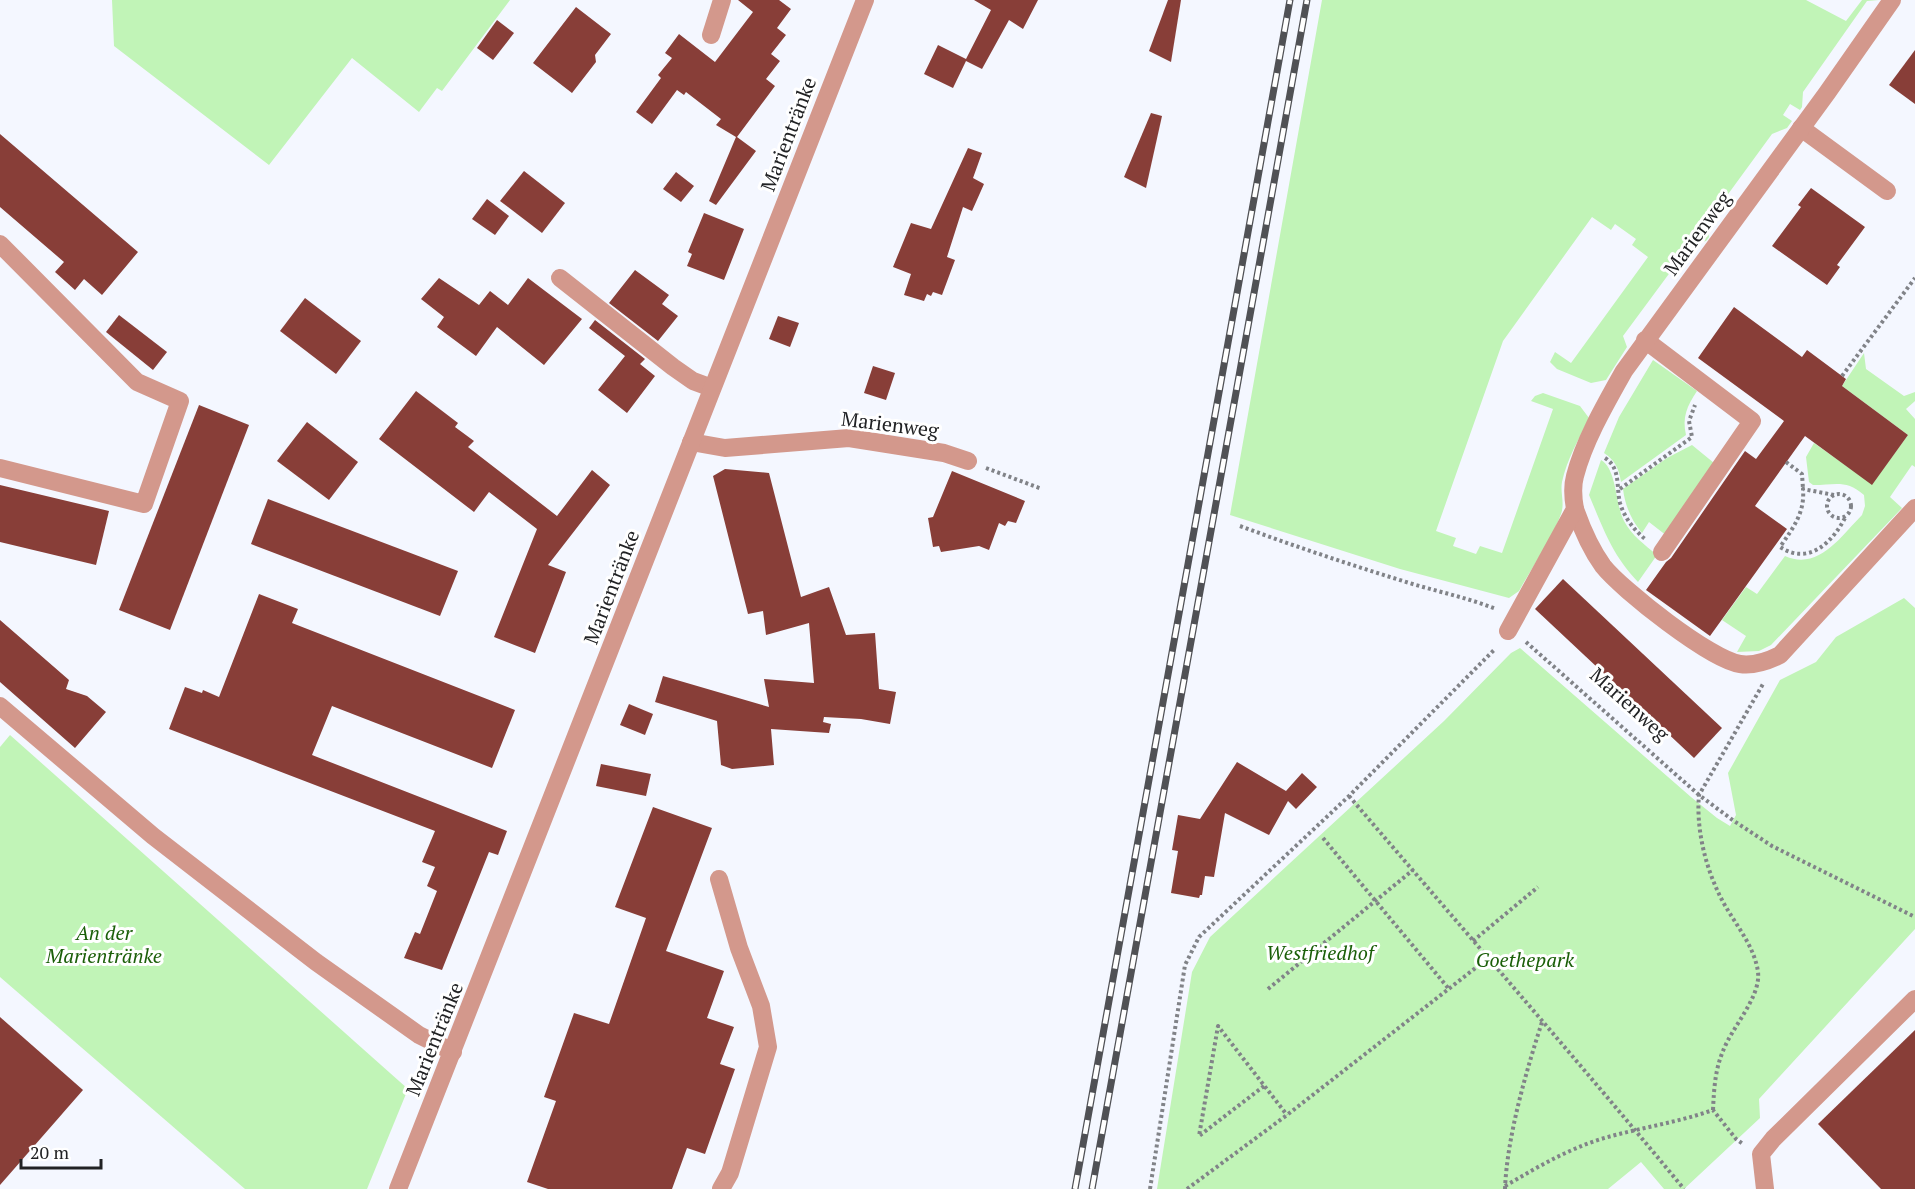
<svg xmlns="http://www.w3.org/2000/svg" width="1915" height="1189" viewBox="0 0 1915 1189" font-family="'PT Serif',serif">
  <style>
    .green { fill: #c1f4b7 }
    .building { fill: #883e38 }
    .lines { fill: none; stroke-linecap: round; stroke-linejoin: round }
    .path { stroke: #818388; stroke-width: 4; stroke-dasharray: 3 3; stroke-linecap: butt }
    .minor { stroke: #d3988c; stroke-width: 18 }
    .rail-casing { stroke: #505155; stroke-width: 7 }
    .rail { stroke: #fff; stroke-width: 4.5; stroke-dasharray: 14; stroke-linecap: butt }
    .labels { text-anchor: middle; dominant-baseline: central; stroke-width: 6; stroke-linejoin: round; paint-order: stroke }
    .street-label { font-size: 20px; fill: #212224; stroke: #fff }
    .park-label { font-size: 20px; font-style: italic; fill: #1b5f09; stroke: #fff }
  </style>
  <rect width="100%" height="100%" fill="#f4f7ff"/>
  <!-- green -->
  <g class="green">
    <path d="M 112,0 L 510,0 L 442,91 L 437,88 L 419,112 L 352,58 L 269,165 L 114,46 Z"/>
    <path d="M 1322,0 L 1806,0 L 1846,21 L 1862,0 L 1879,0 L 1867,1 L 1803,92 L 1802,107 L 1800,110 L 1790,104 L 1783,115 L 1792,121 L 1787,128 L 1772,134 L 1707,223 L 1709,237 L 1706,241 L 1691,244 L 1623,336 L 1627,347 L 1606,380 L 1591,383 L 1557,369 L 1550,362 L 1555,352 L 1571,363 L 1648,257 L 1632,245 L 1636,239 L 1615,224 L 1611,230 L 1592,217 L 1503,341 L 1436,531 L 1456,538 L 1453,546 L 1476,554 L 1480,546 L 1502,553 L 1553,409 L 1531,401 L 1535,396 L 1543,393 L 1580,406 L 1589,418 C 1579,439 1567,459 1562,482 C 1560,493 1565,503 1561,514 C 1553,537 1531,569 1519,591 L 1509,598 L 1400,569 L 1230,515 Z"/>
    <path d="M 1864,353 L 1866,369 L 1904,396 L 1915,392 L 1915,401 L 1906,409 L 1915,419 L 1915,467 L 1912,465 L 1890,497 L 1902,508 L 1771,645 L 1759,651 L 1737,652 L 1746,636 L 1722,620 L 1746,587 L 1757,594 L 1785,556 C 1819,571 1841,536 1862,515 L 1865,506 L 1864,495 C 1846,479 1835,485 1813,485 L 1809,482 L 1806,457 L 1814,443 L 1872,484 L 1908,435 L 1842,386 Z"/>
    <path d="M 1653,360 L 1697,391 C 1687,406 1682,417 1686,435 L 1621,482 C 1619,469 1615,460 1604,453 L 1619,417 Z"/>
    <path d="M 1692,445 L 1714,463 L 1667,536 L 1649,522 L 1642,533 C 1631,520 1625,505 1623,489 L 1667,458 Z"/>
    <path d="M 1601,460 C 1617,469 1615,504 1624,521 C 1632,536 1644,544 1657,555 L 1638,582 C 1611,553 1604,530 1589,495 Z"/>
    <path d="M 1904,598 L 1915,608 L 1915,929 L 1759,1099 L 1760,1118 L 1684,1189 L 1664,1189 L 1641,1162 L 1608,1189 L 1157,1189 L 1192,972 L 1210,937 L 1444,721 L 1511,653 L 1520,648 L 1691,797 L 1717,818 L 1730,826 L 1736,815 L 1728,773 L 1780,680 L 1816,662 L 1836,637 Z"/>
    <path d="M 10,735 L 408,1089 L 367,1189 L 245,1189 L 0,977 L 0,747 Z"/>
  </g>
  <!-- building -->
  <g class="building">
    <path d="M 738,0 L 779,0 L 791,9 L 777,28 L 786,35 L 771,54 L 780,61 L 766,79 L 775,86 L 737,137 L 756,151 L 716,205 L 709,201 L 736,137 L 716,125 L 721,119 L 686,92 L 684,95 L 677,90 L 652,124 L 636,112 L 661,78 L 658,75 L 672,58 L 665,53 L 679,34 L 715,62 L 753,12 Z"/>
    <path d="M 974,0 L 1038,0 L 1023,29 L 1009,20 L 982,69 L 966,61 L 953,88 L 924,74 L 938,45 L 966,59 L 991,10 Z"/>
    <path d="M 1168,0 L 1181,0 L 1171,62 L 1149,51 Z"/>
    <path d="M 576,7 L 611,34 L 595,55 L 596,62 L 572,93 L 533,63 Z"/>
    <path d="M 497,20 L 514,33 L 493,60 L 477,48 Z"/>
    <path d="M 1915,50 L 1915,104 L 1889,85 Z"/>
    <path d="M 1151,113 L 1162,116 L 1146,188 L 1124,177 Z"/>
    <path d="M 0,134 L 138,252 L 102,295 L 84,279 L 75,290 L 55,272 L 64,262 L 0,207 Z"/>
    <path d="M 968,148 L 982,153 L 973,178 L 984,184 L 972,211 L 963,207 L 947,257 L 955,260 L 942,295 L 933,292 L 931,296 L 927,294 L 924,301 L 904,295 L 911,274 L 893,267 L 911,223 L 931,229 Z"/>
    <path d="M 524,171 L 565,203 L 542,233 L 500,201 Z"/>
    <path d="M 676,172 L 694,186 L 681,202 L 663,189 Z"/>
    <path d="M 1811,188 L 1865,227 L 1837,265 L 1840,267 L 1827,285 L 1772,246 L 1801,207 L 1798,205 Z"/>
    <path d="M 487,199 L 509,216 L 495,235 L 472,219 Z"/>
    <path d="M 704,213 L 744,229 L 724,280 L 687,266 L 692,254 L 688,252 Z"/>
    <path d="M 635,270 L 669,295 L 662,304 L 678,316 L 658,341 L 609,303 Z"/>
    <path d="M 439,278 L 479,305 L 490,291 L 508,305 L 528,278 L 582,319 L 544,365 L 497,327 L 476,356 L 437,327 L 444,317 L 421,299 Z"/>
    <path d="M 305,298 L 361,341 L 336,374 L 280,331 Z"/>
    <path d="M 1734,307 L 1802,357 L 1807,350 L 1846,379 L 1842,386 L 1908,435 L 1872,485 L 1805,436 L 1755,506 L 1787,529 L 1710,636 L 1646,590 L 1666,562 L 1671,558 L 1745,451 L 1756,459 L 1784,421 L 1698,358 Z"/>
    <path d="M 119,315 L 167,352 L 153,370 L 106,332 Z"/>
    <path d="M 778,316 L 799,323 L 790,347 L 769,339 Z"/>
    <path d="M 595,320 L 645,359 L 640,364 L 655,376 L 627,413 L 598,390 L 625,356 L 589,328 Z"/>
    <path d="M 873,366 L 895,373 L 886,400 L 864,393 Z"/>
    <path d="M 416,391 L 458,423 L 455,427 L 474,441 L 468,447 L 557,516 L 592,470 L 610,485 L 548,565 L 566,572 L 535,653 L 494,637 L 537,529 L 489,492 L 474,512 L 379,439 Z"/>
    <path d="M 199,405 L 249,425 L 170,630 L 119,610 Z"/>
    <path d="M 307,422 L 358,462 L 329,500 L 277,461 Z"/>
    <path d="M 725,469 L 769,473 L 801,597 L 829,587 L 846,635 L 875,633 L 879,689 L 896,692 L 890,724 L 861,719 L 824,717 L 823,722 L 831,724 L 829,733 L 771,729 L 774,765 L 732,769 L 721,765 L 717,721 L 655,702 L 663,676 L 769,707 L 764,679 L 814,683 L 809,623 L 766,635 L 763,611 L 748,614 L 713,476 Z"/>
    <path d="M 952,471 L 1025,501 L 1016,523 L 1008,521 L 1005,526 L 999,523 L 989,550 L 979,546 L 941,552 L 939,546 L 933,547 L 928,518 L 933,517 Z"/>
    <path d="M 0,485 L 109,511 L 96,565 L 0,542 Z"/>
    <path d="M 268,499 L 458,571 L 440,616 L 251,544 Z"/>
    <path d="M 1563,579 L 1722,728 L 1694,758 L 1535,609 Z"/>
    <path d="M 259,594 L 298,609 L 292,623 L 515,710 L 492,768 L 332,706 L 312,755 L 507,831 L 498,855 L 489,852 L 442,970 L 404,958 L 415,932 L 420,934 L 437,891 L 427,886 L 435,867 L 422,862 L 435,831 L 169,729 L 185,687 L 202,693 L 203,690 L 219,697 Z"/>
    <path d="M 0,620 L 69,680 L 66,689 L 87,696 L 106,712 L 75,748 L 0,682 Z"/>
    <path d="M 629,704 L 653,714 L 645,735 L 620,725 Z"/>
    <path d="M 1237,762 L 1286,791 L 1302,773 L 1317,787 L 1296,809 L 1288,801 L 1269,835 L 1225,813 L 1214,877 L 1205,876 L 1202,895 L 1200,895 L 1199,898 L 1171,893 L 1178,851 L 1172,850 L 1178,815 L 1200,819 Z"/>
    <path d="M 601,764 L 651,774 L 646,796 L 596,786 Z"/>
    <path d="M 653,807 L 712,828 L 666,951 L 724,971 L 707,1018 L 734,1027 L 720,1064 L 735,1069 L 705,1154 L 687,1148 L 672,1189 L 548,1189 L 527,1182 L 556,1101 L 544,1097 L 574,1013 L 609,1024 L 646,918 L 615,907 Z"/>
    <path d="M 0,1017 L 83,1090 L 0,1185 Z"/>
    <path d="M 1915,1030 L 1915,1189 L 1881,1189 L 1818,1124 Z"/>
  </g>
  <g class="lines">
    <!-- path -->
    <g class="path">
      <path d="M 1842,376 L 1915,278"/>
      <path d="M 1605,458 C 1621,468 1616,487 1620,503 C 1624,517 1634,530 1645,539"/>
      <path d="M 1786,462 L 1802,474 L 1803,489"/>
      <path d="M 986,468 L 1042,489"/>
      <path d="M 1620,489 L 1692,437 L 1689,421 L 1695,405"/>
      <circle cx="1839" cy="506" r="12"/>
      <path d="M 1834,495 L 1803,489 C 1805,513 1793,528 1780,547 C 1809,566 1833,542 1846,516"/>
      <path d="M 1240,526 C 1294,546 1348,564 1403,581 C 1434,591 1466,597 1496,609"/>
      <path d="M 1526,642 L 1699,795 L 1734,821 L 1772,846 L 1915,917"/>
      <path d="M 1349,796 C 1461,927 1574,1056 1684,1189"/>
      <path d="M 1323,838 L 1449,989"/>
      <path d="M 1473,941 L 1538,887"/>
      <path d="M 1268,989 L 1413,870"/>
      <path d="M 1264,1086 L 1199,1136 L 1218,1026 L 1287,1115"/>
      <path d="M 1713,1110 C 1714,1089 1715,1070 1723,1051 C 1732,1027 1761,997 1758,972 C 1754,943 1731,920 1719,894 C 1705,865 1696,828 1699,795 L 1763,684"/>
      <path d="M 1505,1186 C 1536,1168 1566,1150 1601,1139 C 1638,1128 1676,1123 1713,1110 L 1736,1139 L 1743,1144"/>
      <path d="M 1150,1189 L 1185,965 L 1199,937 L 1349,796 L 1495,649"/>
      <path d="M 1187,1189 L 1287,1115 L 1487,959"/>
      <path d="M 1505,1189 C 1507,1137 1526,1072 1542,1022"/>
    </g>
    <!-- minor -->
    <g class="minor">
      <path d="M 711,35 L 722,0"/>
      <path d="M 1801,128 L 1887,191"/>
      <path d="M 0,244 L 137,382 L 180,401 L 144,504 L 0,468"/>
      <path d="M 560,278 L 673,367 L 693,381 L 712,388"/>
      <path d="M 1645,340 L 1752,421 L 1662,552"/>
      <path d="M 691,442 L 725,448 L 849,438 L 944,453 L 968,461"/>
      <path d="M 1575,509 C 1582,529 1590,548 1603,566 C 1622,590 1711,660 1740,664 C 1754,666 1768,661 1780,655 L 1915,508"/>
      <path d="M 1508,631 L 1575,509 C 1573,498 1572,487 1575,476 C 1584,441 1606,403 1624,371 L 1827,93 L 1892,0"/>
      <path d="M 0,706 L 153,836 L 316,962 L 419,1035 L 453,1052"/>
      <path d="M 719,879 L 739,948 L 761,1006 L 768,1047 L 730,1173 L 721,1189"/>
      <path d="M 398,1189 L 865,0"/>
      <path d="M 1765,1189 L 1761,1154 L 1773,1139 L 1915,999"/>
    </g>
    <defs>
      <g id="rail">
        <path d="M 1075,1189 L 1290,0"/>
        <path d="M 1092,1189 L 1307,0"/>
      </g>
    </defs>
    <!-- rail casing -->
    <use href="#rail" class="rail-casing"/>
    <!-- rail -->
    <use href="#rail" class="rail"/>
  </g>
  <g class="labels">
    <!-- street labels -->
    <g class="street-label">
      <text transform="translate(788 134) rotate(-69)">Marientränke</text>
      <text transform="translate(1697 233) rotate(-54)">Marienweg</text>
      <text transform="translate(890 424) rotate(7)">Marienweg</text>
      <text transform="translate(611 587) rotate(-69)">Marientränke</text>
      <text transform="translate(1630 704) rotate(42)">Marienweg</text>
      <text transform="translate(434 1039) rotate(-68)">Marientränke</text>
    </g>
    <!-- park labels -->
    <g class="park-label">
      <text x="104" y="932">An der<tspan x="104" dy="23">Marientränke</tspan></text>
      <text x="1320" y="952">Westfriedhof</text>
      <text x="1525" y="959">Goethepark</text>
    </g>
  </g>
  <!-- scale -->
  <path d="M21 1159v9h80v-9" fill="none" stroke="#212224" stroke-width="3"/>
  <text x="30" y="1159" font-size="18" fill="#212224" stroke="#ffffff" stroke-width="4.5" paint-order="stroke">20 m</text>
</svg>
